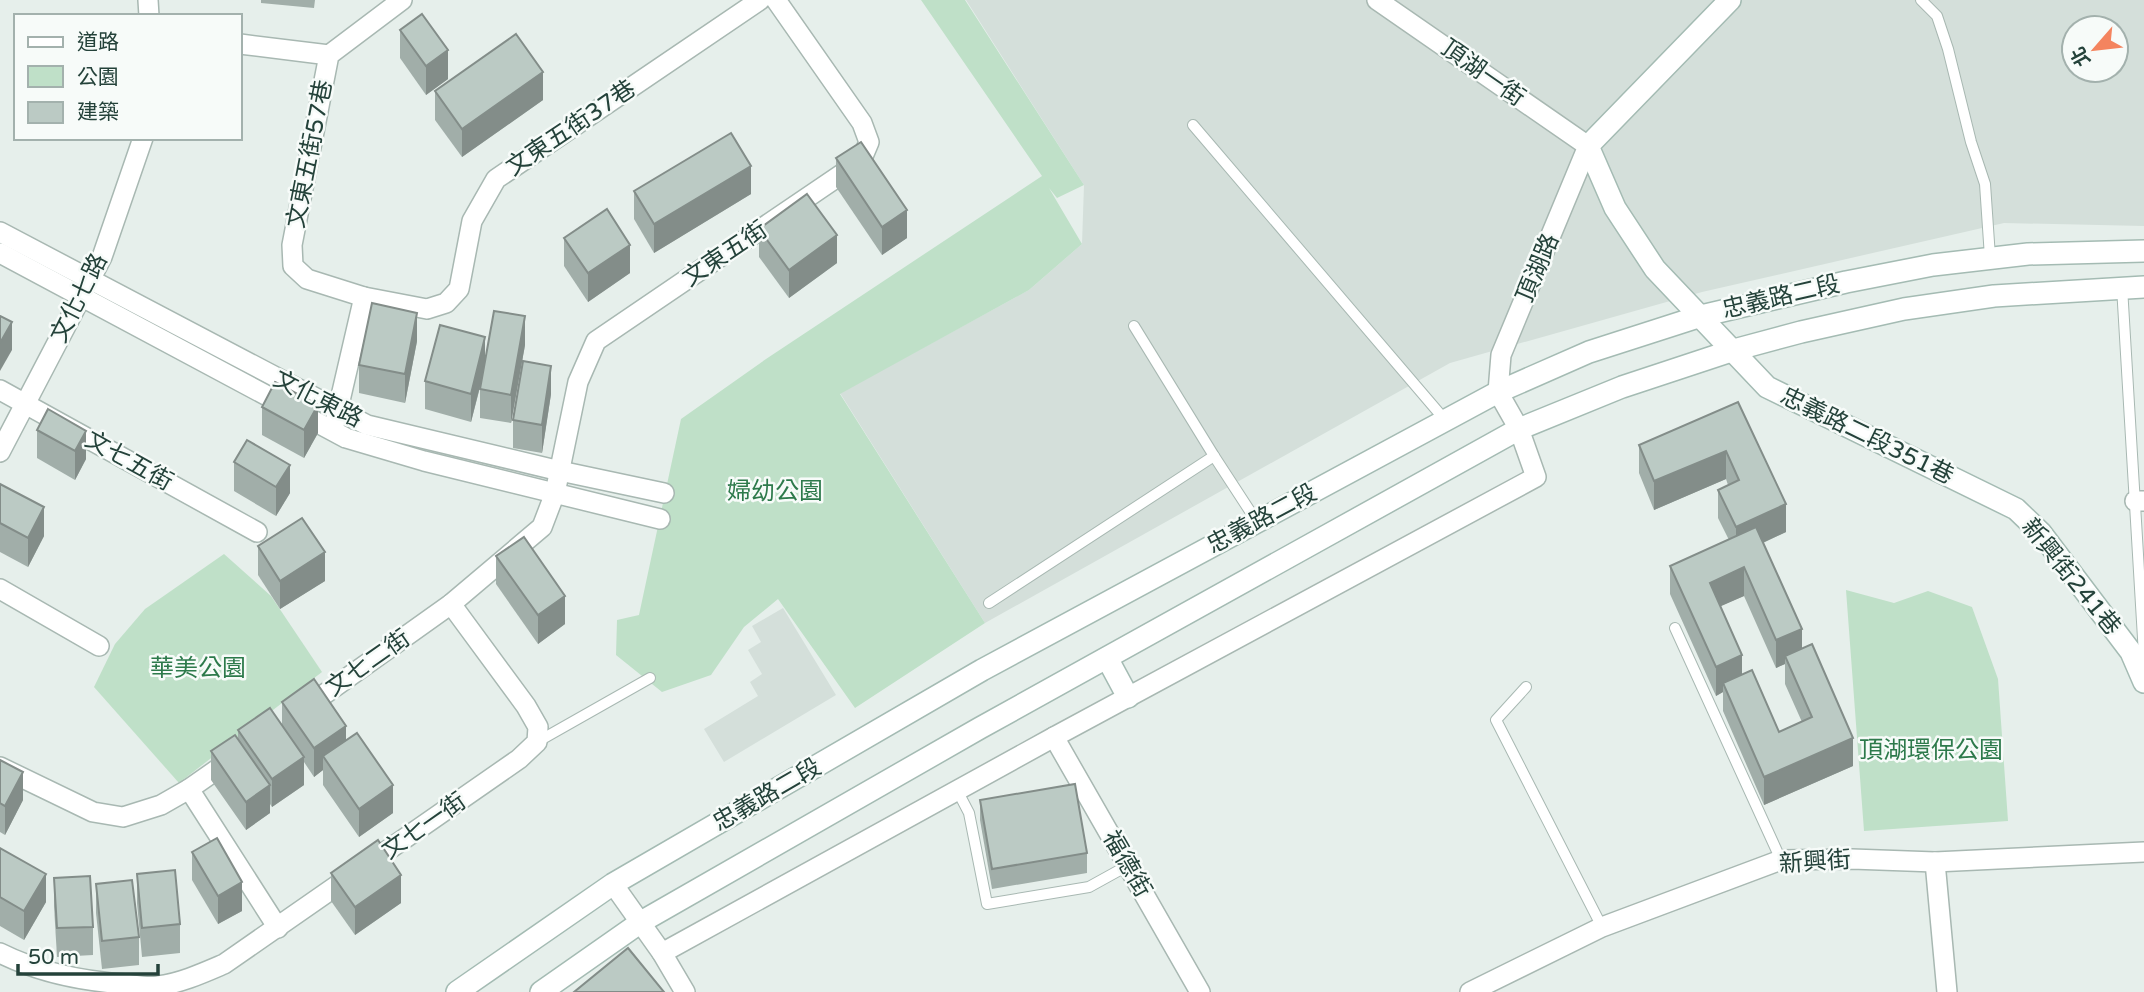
<svg xmlns="http://www.w3.org/2000/svg" width="2144" height="992" viewBox="0 0 2144 992" font-family="'Varela Round','Noto Sans TC',sans-serif">
  <style>
    .built { fill: #d4dfda; fill-rule: evenodd }
    .green { fill: #bfe0c8 }
    .lines { fill: none; stroke-linecap: round; stroke-linejoin: round }
    .lane-casing { stroke: #a8b8b2; stroke-width: 12 }
    .street-casing { stroke: #a8b8b2; stroke-width: 22 }
    .secondary-casing { stroke: #a4bbb3; stroke-width: 24 }
    .lane { stroke: #fff; stroke-width: 10 }
    .street { stroke: #fff; stroke-width: 19 }
    .secondary { stroke: #fff; stroke-width: 21 }
    .wall { fill: #a1aea9; fill-rule: evenodd }
    .shaded-wall { fill: #838d89 }
    .building { fill: #bbcac4; stroke: #838d89; stroke-width: 2 }
    .labels { text-anchor: middle; dominant-baseline: central; stroke-width: 5; stroke-linejoin: round; paint-order: stroke }
    .street-label { font-size: 24px; fill: #24423a; stroke: #f7fbf9 }
    .park-label { font-size: 24px; fill: #2d7a4b; stroke: #f7fbf9 }
  </style>
  <rect width="100%" height="100%" fill="#e6efeb"/>
  <!-- built -->
  <g class="built">
    <path d="M 966,0 L 2144,0 L 2144,226 L 2004,223 L 1702,292 L 1450,363 L 985,623 L 840,393 L 1029,290 L 1082,244 L 1084,185 ZM 2074,28 L 2116,28 L 2116,70 L 2074,70 Z"/>
    <path d="M 783,608 L 836,695 L 724,762 L 704,729 L 758,696 L 750,682 L 762,674 L 748,650 L 761,642 L 752,626 Z"/>
  </g>
  <!-- green -->
  <g class="green">
    <path d="M 921,0 L 965,0 L 1084,185 L 1057,198 L 1049,188 L 1082,244 L 1029,290 L 840,394 L 985,623 L 855,708 L 778,599 L 744,627 L 711,675 L 662,692 L 616,655 L 617,620 L 639,615 L 681,419 L 766,359 L 1042,176 Z"/>
    <path d="M 224,554 L 271,596 L 322,672 L 179,783 L 94,687 L 115,644 L 145,609 Z"/>
    <path d="M 1846,590 L 1894,603 L 1928,591 L 1972,607 L 1998,679 L 2008,821 L 1864,831 Z"/>
  </g>
  <g class="lines">
    <defs>
      <g id="lane">
        <path d="M 1921,0 L 1937,16 L 1948,49 L 1971,142 L 1985,184 L 1990,257"/>
        <path d="M 1193,125 L 1445,420"/>
        <path d="M 2122,287 L 2144,655"/>
        <path d="M 1134,326 L 1214,456 L 1257,522"/>
        <path d="M 989,603 L 1214,456"/>
        <path d="M 1675,628 L 1781,860"/>
        <path d="M 1526,687 L 1496,720 L 1602,927"/>
        <path d="M 537,742 L 650,678"/>
        <path d="M 957,790 L 969,813 L 987,904 L 1089,887 L 1127,866"/>
      </g>
      <g id="street">
        <path d="M 148,0 L 149,16"/>
        <path d="M 402,0 L 329,55 L 292,245 L 293,266 L 307,279 L 364,297 L 427,309 L 446,303 L 459,289 L 472,221 L 496,179 L 760,0"/>
        <path d="M 240,44 L 329,55"/>
        <path d="M 0,232 L 367,425 L 560,471 L 664,493"/>
        <path d="M 0,253 L 346,438 L 424,461 L 660,519"/>
        <path d="M 0,390 L 257,532"/>
        <path d="M 335,422 L 364,297"/>
        <path d="M 0,452 L 102,257 L 143,138"/>
        <path d="M 2135,501 L 2144,501"/>
        <path d="M 0,589 L 99,646"/>
        <path d="M 305,708 L 451,604 L 542,527 L 555,493 L 578,382 L 596,341 L 861,161 L 869,142 L 862,123 L 776,0"/>
        <path d="M 1054,737 L 1200,992"/>
        <path d="M 0,767 L 93,812 L 123,817 L 161,805 L 189,789 L 232,759"/>
        <path d="M 189,789 L 278,928"/>
        <path d="M 1935,862 L 1947,992"/>
        <path d="M 613,884 L 662,953 L 685,992"/>
        <path d="M 0,953 C 40,973 81,981 125,984 C 135,985 147,988 158,986 C 181,983 203,973 224,964 L 519,759 L 537,742 L 538,727 L 526,706 L 451,604"/>
        <path d="M 662,953 L 1054,737 L 1536,477 L 1519,429 L 1498,392 L 1501,355 L 1588,146 L 1377,0"/>
        <path d="M 1470,992 L 1602,927 L 1781,860 L 1852,859 L 1935,862 L 2144,852"/>
      </g>
      <g id="secondary">
        <path d="M 1730,0 L 1588,146 L 1615,208 L 1655,269 L 1767,387 L 2016,509 L 2041,533 L 2131,652 L 2144,682"/>
        <path d="M 1107,658 L 1128,697"/>
        <path d="M 457,992 L 613,884 L 982,670 L 1498,392 L 1589,352 L 1701,316 L 1846,282 L 1933,265 L 2028,254 L 2144,251"/>
        <path d="M 541,992 L 641,922 L 980,728 L 1519,429 L 1622,387 L 1734,350 L 1801,332 L 1904,309 L 1994,296 L 2144,287"/>
      </g>
    </defs>
    <!-- lane casing -->
    <use href="#lane" class="lane-casing"/>
    <!-- street casing -->
    <use href="#street" class="street-casing"/>
    <!-- secondary casing -->
    <use href="#secondary" class="secondary-casing"/>
    <!-- lane -->
    <use href="#lane" class="lane"/>
    <!-- street -->
    <use href="#street" class="street"/>
    <!-- secondary -->
    <use href="#secondary" class="secondary"/>
  </g>
  <!-- wall -->
  <g class="wall">
    <path d="M 261,0 L 315,0 L 314,8 L 261,3 Z"/>
    <path d="M 400,30 L 448,79 L 426,95 L 400,58 Z"/>
    <path d="M 435,91 L 543,100 L 462,157 L 435,120 Z"/>
    <path d="M 836,158 L 907,238 L 882,255 L 836,187 Z"/>
    <path d="M 634,191 L 751,194 L 654,253 L 634,219 Z"/>
    <path d="M 759,229 L 837,263 L 789,298 L 759,257 Z"/>
    <path d="M 564,238 L 630,273 L 588,302 L 564,266 Z"/>
    <path d="M 417,341 L 405,403 L 359,393 L 359,365 Z"/>
    <path d="M 525,345 L 511,423 L 480,418 L 480,389 L 482,380 L 471,422 L 425,409 L 425,381 Z"/>
    <path d="M 551,394 L 542,453 L 513,448 L 513,420 Z"/>
    <path d="M 1738,402 L 1786,532 L 1763,543 L 1802,648 L 1853,766 L 1764,805 L 1723,711 L 1723,692 L 1716,696 L 1670,594 L 1670,566 L 1729,540 L 1718,518 L 1718,490 L 1728,485 L 1726,479 L 1654,510 L 1639,473 L 1639,445 ZM 1744,596 L 1776,668 L 1785,664 L 1785,684 L 1802,722 L 1779,732 L 1742,675 L 1720,606 Z"/>
    <path d="M 262,407 L 318,433 L 304,458 L 262,435 Z"/>
    <path d="M 48,409 L 86,459 L 75,480 L 37,458 L 37,430 Z"/>
    <path d="M 234,462 L 290,493 L 276,516 L 234,491 Z"/>
    <path d="M 0,485 L 44,536 L 28,567 L 0,552 Z"/>
    <path d="M 258,546 L 325,581 L 280,609 L 258,575 Z"/>
    <path d="M 496,556 L 565,624 L 538,644 L 496,584 Z"/>
    <path d="M 282,702 L 346,740 L 393,813 L 359,837 L 323,785 L 323,770 L 314,777 L 304,762 L 304,785 L 272,807 L 270,804 L 270,813 L 246,830 L 211,780 L 211,751 L 238,739 L 238,730 L 282,725 Z"/>
    <path d="M 0,760 L 23,800 L 5,835 L 0,832 Z"/>
    <path d="M 980,800 L 1087,853 L 1087,873 L 992,889 L 980,820 Z"/>
    <path d="M 0,848 L 46,902 L 24,940 L 0,926 Z"/>
    <path d="M 192,852 L 242,911 L 218,924 L 192,880 Z"/>
    <path d="M 331,873 L 401,903 L 355,935 L 331,901 Z"/>
    <path d="M 137,874 L 180,924 L 180,953 L 142,957 L 137,903 Z"/>
    <path d="M 54,878 L 93,927 L 93,955 L 57,957 L 54,906 Z"/>
    <path d="M 96,884 L 139,937 L 139,965 L 102,969 L 96,913 Z"/>
  </g>
  <!-- shaded-wall -->
  <g class="shaded-wall">
    <path d="M 448,50 L 448,79 L 426,95 L 426,66 Z"/>
    <path d="M 543,72 L 543,100 L 462,157 L 462,129 Z"/>
    <path d="M 751,166 L 751,194 L 654,253 L 654,224 Z"/>
    <path d="M 907,210 L 907,238 L 882,255 L 882,227 Z"/>
    <path d="M 837,235 L 837,263 L 789,298 L 789,270 Z"/>
    <path d="M 630,245 L 630,273 L 588,302 L 588,273 Z"/>
    <path d="M 417,313 L 417,341 L 405,403 L 405,374 Z"/>
    <path d="M 525,316 L 525,345 L 511,423 L 511,395 Z"/>
    <path d="M 12,322 L 12,350 L 0,371 L 0,343 Z"/>
    <path d="M 485,337 L 485,366 L 471,422 L 471,394 Z"/>
    <path d="M 551,366 L 551,394 L 542,453 L 542,425 Z"/>
    <path d="M 318,405 L 318,433 L 304,458 L 304,430 Z"/>
    <path d="M 86,431 L 86,459 L 75,480 L 75,451 Z"/>
    <path d="M 1726,451 L 1726,479 L 1654,510 L 1654,481 Z"/>
    <path d="M 290,465 L 290,493 L 276,516 L 276,487 Z"/>
    <path d="M 1786,504 L 1786,532 L 1736,555 L 1736,527 Z"/>
    <path d="M 44,507 L 44,536 L 28,567 L 28,538 Z"/>
    <path d="M 325,552 L 325,581 L 280,609 L 280,581 Z"/>
    <path d="M 1744,567 L 1744,596 L 1710,611 L 1710,583 Z"/>
    <path d="M 565,596 L 565,624 L 538,644 L 538,615 Z"/>
    <path d="M 1802,629 L 1802,657 L 1785,656 L 1785,664 L 1776,668 L 1776,640 Z"/>
    <path d="M 1742,655 L 1742,684 L 1723,683 L 1723,692 L 1716,696 L 1716,667 Z"/>
    <path d="M 346,726 L 346,754 L 323,756 L 323,770 L 314,777 L 314,748 Z"/>
    <path d="M 1853,738 L 1853,766 L 1764,805 L 1764,777 Z"/>
    <path d="M 304,757 L 304,785 L 272,807 L 272,779 Z"/>
    <path d="M 23,772 L 23,800 L 5,835 L 5,806 Z"/>
    <path d="M 270,785 L 270,813 L 246,830 L 246,802 Z"/>
    <path d="M 393,785 L 393,813 L 359,837 L 359,809 Z"/>
    <path d="M 46,874 L 46,902 L 24,940 L 24,911 Z"/>
    <path d="M 401,875 L 401,903 L 355,935 L 355,907 Z"/>
    <path d="M 242,882 L 242,911 L 218,924 L 218,896 Z"/>
  </g>
  <!-- building -->
  <g class="building">
    <path d="M 422,14 L 448,50 L 426,66 L 400,30 Z"/>
    <path d="M 516,34 L 543,72 L 462,129 L 435,91 Z"/>
    <path d="M 731,133 L 751,166 L 654,224 L 634,191 Z"/>
    <path d="M 861,142 L 907,210 L 882,227 L 836,158 Z"/>
    <path d="M 807,194 L 837,235 L 789,270 L 759,229 Z"/>
    <path d="M 607,209 L 630,245 L 588,273 L 564,238 Z"/>
    <path d="M 372,303 L 417,313 L 405,374 L 359,365 Z"/>
    <path d="M 494,311 L 525,316 L 511,395 L 480,389 Z"/>
    <path d="M 0,316 L 12,322 L 0,343 Z"/>
    <path d="M 440,325 L 485,337 L 471,394 L 425,381 Z"/>
    <path d="M 523,361 L 551,366 L 542,425 L 513,420 Z"/>
    <path d="M 275,382 L 318,405 L 304,430 L 262,407 Z"/>
    <path d="M 1738,402 L 1786,504 L 1736,527 L 1718,490 L 1739,480 L 1726,451 L 1654,481 L 1639,445 Z"/>
    <path d="M 48,409 L 86,431 L 75,451 L 37,430 Z"/>
    <path d="M 247,440 L 290,465 L 276,487 L 234,462 Z"/>
    <path d="M 0,484 L 44,507 L 28,538 L 0,523 Z"/>
    <path d="M 302,518 L 325,552 L 280,581 L 258,546 Z"/>
    <path d="M 1756,527 L 1802,629 L 1776,640 L 1744,567 L 1710,583 L 1742,655 L 1716,667 L 1670,566 Z"/>
    <path d="M 524,537 L 565,596 L 538,615 L 496,556 Z"/>
    <path d="M 1812,644 L 1853,738 L 1764,777 L 1723,683 L 1752,670 L 1779,732 L 1812,717 L 1785,656 Z"/>
    <path d="M 314,679 L 346,726 L 314,748 L 282,702 Z"/>
    <path d="M 270,708 L 304,757 L 272,779 L 238,730 Z"/>
    <path d="M 357,733 L 393,785 L 359,809 L 323,756 Z"/>
    <path d="M 235,735 L 270,785 L 246,802 L 211,751 Z"/>
    <path d="M 0,760 L 23,772 L 5,806 L 0,803 Z"/>
    <path d="M 1075,784 L 1087,853 L 992,869 L 980,800 Z"/>
    <path d="M 217,838 L 242,882 L 218,896 L 192,852 Z"/>
    <path d="M 378,840 L 401,875 L 355,907 L 331,873 Z"/>
    <path d="M 0,848 L 46,874 L 24,911 L 0,897 Z"/>
    <path d="M 175,870 L 180,924 L 142,928 L 137,874 Z"/>
    <path d="M 90,876 L 93,927 L 57,928 L 54,878 Z"/>
    <path d="M 132,880 L 139,937 L 102,941 L 96,884 Z"/>
    <path d="M 628,948 L 664,992 L 574,992 Z"/>
  </g>
  <g class="labels">
    <!-- street labels -->
    <g class="street-label">
      <text transform="translate(1483 73) rotate(35)">頂湖一街</text>
      <text transform="translate(571 128) rotate(-34)">文東五街37巷</text>
      <text transform="translate(310 154) rotate(-79)">文東五街57巷</text>
      <text transform="translate(725 254) rotate(-34)">文東五街</text>
      <text transform="translate(1538 268) rotate(-67)">頂湖路</text>
      <text transform="translate(1781 297) rotate(-13)">忠義路二段</text>
      <text transform="translate(79 298) rotate(-63)">文化七路</text>
      <text transform="translate(318 399) rotate(27)">文化東路</text>
      <text transform="translate(1867 436) rotate(26)">忠義路二段351巷</text>
      <text transform="translate(129 461) rotate(29)">文七五街</text>
      <text transform="translate(1262 519) rotate(-28)">忠義路二段</text>
      <text transform="translate(2071 577) rotate(51)">新興街241巷</text>
      <text transform="translate(368 663) rotate(-35)">文七二街</text>
      <text transform="translate(767 795) rotate(-30)">忠義路二段</text>
      <text transform="translate(424 826) rotate(-35)">文七一街</text>
      <text transform="translate(1815 862) rotate(-4)">新興街</text>
      <text transform="translate(1127 864) rotate(60)">福德街</text>
    </g>
    <!-- park labels -->
    <g class="park-label">
      <text x="775" y="491">婦幼公園</text>
      <text x="198" y="668">華美公園</text>
      <text x="1931" y="750">頂湖環保公園</text>
    </g>
  </g>
  <!-- legend -->
  <rect x="14" y="14" width="228" height="126" fill="#f7fbf9" stroke="#a3b1ad" stroke-width="2"/>
  <rect x="28" y="37" width="35" height="10" fill="#ffffff" stroke="#a3b1ad" stroke-width="2"/>
  <text x="77" y="49" font-size="21" fill="#24423a">道路</text>
  <rect x="28" y="66" width="35" height="21" fill="#bfe0c8" stroke="#a3b1ad" stroke-width="2"/>
  <text x="77" y="84" font-size="21" fill="#24423a">公園</text>
  <rect x="28" y="102" width="35" height="21" fill="#bbcac4" stroke="#a3b1ad" stroke-width="2"/>
  <text x="77" y="119" font-size="21" fill="#24423a">建築</text>
  <!-- north arrow -->
  <g transform="translate(2095 49) rotate(242)"><circle r="33" fill="#f7fbf9" stroke="#a3b1ad" stroke-width="2"/>
  <path d="M0-5L12 26L0 18L-12 26Z" fill="#f4845f"/>
  <text y="-10" font-size="19" font-weight="bold" text-anchor="middle" fill="#24423a">北</text>
  </g>
  <!-- scale -->
  <path d="M18 964v10h140v-10" fill="none" stroke="#24423a" stroke-width="3.5"/>
  <text x="28" y="964" font-size="21" fill="#24423a" stroke="#f7fbf9" stroke-width="5" paint-order="stroke">50 m</text>
</svg>
